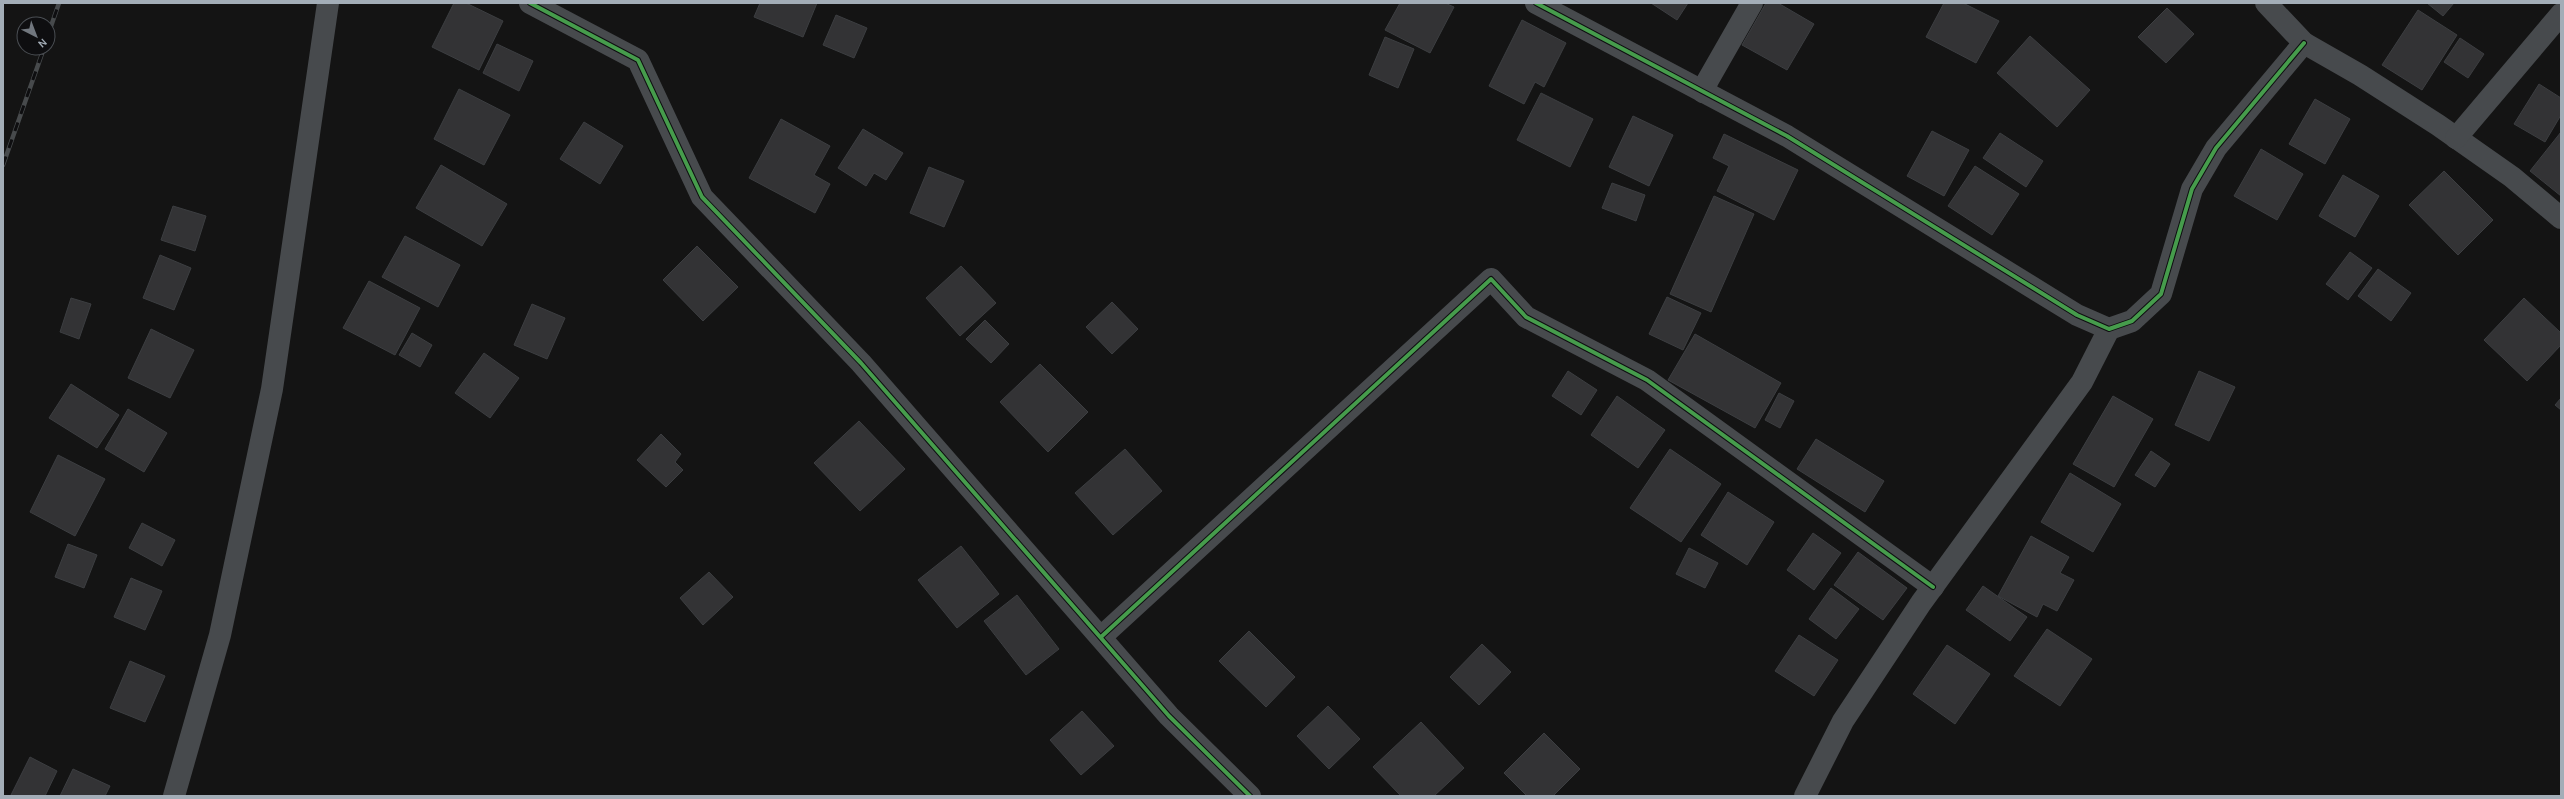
<svg xmlns="http://www.w3.org/2000/svg" width="2564" height="799" viewBox="0 0 2564 799" font-family="Karla,sans-serif">
  <style>
    .building { fill: #333335; stroke: #3c3e41 }
    .lines { fill: none; stroke-linecap: round; stroke-linejoin: round }
    .minor { stroke: #474a4d; stroke-width: 22 }
    .rail-casing { stroke: #474a4c; stroke-width: 4.5 }
    .rail { stroke: #0e0e10; stroke-width: 3; stroke-dasharray: 9; stroke-linecap: butt }
    .cycleway-casing { stroke: #0e0e10; stroke-width: 6 }
    .cycleway { stroke: #469c4c; stroke-width: 4 }
  </style>
  <rect width="100%" height="100%" fill="#141414"/>
  <!-- building -->
  <g class="building">
    <path d="M 454,3 L 466,3 L 503,21 L 479,70 L 432,47 Z"/>
    <path d="M 760,3 L 817,3 L 803,37 L 754,17 Z"/>
    <path d="M 1400,3 L 1445,3 L 1454,7 L 1430,53 L 1385,30 Z"/>
    <path d="M 1651,3 L 1688,3 L 1677,20 Z"/>
    <path d="M 1766,3 L 1778,3 L 1814,24 L 1787,70 L 1742,45 Z"/>
    <path d="M 1944,3 L 1963,3 L 1999,21 L 1976,63 L 1926,37 Z"/>
    <path d="M 2427,3 L 2454,3 L 2443,16 Z"/>
    <path d="M 2167,8 L 2194,34 L 2166,63 L 2138,37 Z"/>
    <path d="M 2418,10 L 2457,35 L 2422,90 L 2382,65 Z"/>
    <path d="M 836,15 L 867,28 L 854,58 L 823,45 Z"/>
    <path d="M 1522,20 L 1566,43 L 1544,87 L 1535,82 L 1524,104 L 1489,86 Z"/>
    <path d="M 2030,36 L 2090,90 L 2057,127 L 1997,73 Z"/>
    <path d="M 1385,37 L 1414,49 L 1398,88 L 1369,75 Z"/>
    <path d="M 2460,38 L 2484,54 L 2468,78 L 2444,62 Z"/>
    <path d="M 497,44 L 533,61 L 519,91 L 483,73 Z"/>
    <path d="M 2539,84 L 2561,98 L 2561,115 L 2545,142 L 2514,124 Z"/>
    <path d="M 459,89 L 510,115 L 484,165 L 434,139 Z"/>
    <path d="M 1541,93 L 1593,119 L 1570,167 L 1517,140 Z"/>
    <path d="M 2315,99 L 2350,119 L 2325,164 L 2289,144 Z"/>
    <path d="M 1633,116 L 1673,135 L 1649,186 L 1609,167 Z"/>
    <path d="M 781,119 L 830,146 L 814,175 L 830,184 L 815,213 L 749,178 Z"/>
    <path d="M 584,122 L 623,146 L 600,184 L 560,159 Z"/>
    <path d="M 863,129 L 903,153 L 886,180 L 874,173 L 866,186 L 838,168 Z"/>
    <path d="M 1932,131 L 1969,150 L 1944,196 L 1907,176 Z"/>
    <path d="M 2561,132 L 2561,196 L 2530,171 Z"/>
    <path d="M 2000,133 L 2043,161 L 2026,187 L 1983,158 Z"/>
    <path d="M 1724,134 L 1798,170 L 1774,220 L 1717,191 L 1729,166 L 1713,158 Z"/>
    <path d="M 2261,149 L 2303,174 L 2277,220 L 2234,196 Z"/>
    <path d="M 441,165 L 507,204 L 482,246 L 416,208 Z"/>
    <path d="M 1975,166 L 2019,194 L 1992,235 L 1948,206 Z"/>
    <path d="M 929,167 L 964,181 L 944,227 L 910,213 Z"/>
    <path d="M 2444,171 L 2493,220 L 2458,255 L 2409,205 Z"/>
    <path d="M 2343,175 L 2379,196 L 2355,237 L 2319,216 Z"/>
    <path d="M 1612,183 L 1645,195 L 1636,221 L 1602,208 Z"/>
    <path d="M 1714,196 L 1754,214 L 1711,312 L 1670,294 Z"/>
    <path d="M 173,206 L 206,216 L 195,251 L 161,240 Z"/>
    <path d="M 405,236 L 460,265 L 438,307 L 382,277 Z"/>
    <path d="M 697,246 L 738,287 L 703,321 L 663,280 Z"/>
    <path d="M 2350,252 L 2372,268 L 2348,300 L 2326,284 Z"/>
    <path d="M 160,255 L 191,268 L 174,310 L 143,298 Z"/>
    <path d="M 961,266 L 996,303 L 960,336 L 926,298 Z"/>
    <path d="M 2378,269 L 2411,293 L 2391,321 L 2358,296 Z"/>
    <path d="M 369,281 L 420,308 L 395,355 L 343,328 Z"/>
    <path d="M 1667,297 L 1701,313 L 1683,350 L 1649,334 Z"/>
    <path d="M 71,298 L 91,304 L 79,339 L 60,332 Z"/>
    <path d="M 2524,298 L 2561,333 L 2561,345 L 2527,381 L 2484,340 Z"/>
    <path d="M 1112,302 L 1138,329 L 1112,354 L 1086,327 Z"/>
    <path d="M 532,304 L 565,318 L 547,359 L 514,345 Z"/>
    <path d="M 985,320 L 1009,344 L 991,363 L 966,339 Z"/>
    <path d="M 151,329 L 194,350 L 170,398 L 128,378 Z"/>
    <path d="M 412,333 L 432,345 L 420,367 L 399,355 Z"/>
    <path d="M 1695,334 L 1781,383 L 1755,428 L 1668,380 Z"/>
    <path d="M 484,353 L 519,378 L 490,418 L 455,393 Z"/>
    <path d="M 1040,364 L 1088,412 L 1048,452 L 1000,402 Z"/>
    <path d="M 1568,371 L 1597,390 L 1581,415 L 1552,396 Z"/>
    <path d="M 2199,371 L 2235,387 L 2209,441 L 2175,425 Z"/>
    <path d="M 71,384 L 119,415 L 97,448 L 49,418 Z"/>
    <path d="M 1779,393 L 1794,401 L 1780,428 L 1765,420 Z"/>
    <path d="M 1617,396 L 1665,430 L 1638,468 L 1591,435 Z"/>
    <path d="M 2113,396 L 2153,419 L 2114,487 L 2073,464 Z"/>
    <path d="M 2561,398 L 2561,410 L 2555,405 Z"/>
    <path d="M 128,409 L 167,433 L 144,472 L 105,449 Z"/>
    <path d="M 859,421 L 905,469 L 860,511 L 814,463 Z"/>
    <path d="M 661,434 L 681,454 L 675,462 L 683,470 L 666,487 L 637,460 Z"/>
    <path d="M 1816,439 L 1884,481 L 1865,512 L 1797,469 Z"/>
    <path d="M 1125,449 L 1162,491 L 1113,535 L 1075,493 Z"/>
    <path d="M 1670,449 L 1721,484 L 1681,542 L 1630,508 Z"/>
    <path d="M 2151,451 L 2170,464 L 2155,487 L 2135,475 Z"/>
    <path d="M 58,455 L 105,479 L 75,536 L 30,512 Z"/>
    <path d="M 2070,473 L 2121,504 L 2093,552 L 2041,522 Z"/>
    <path d="M 1728,492 L 1774,522 L 1747,565 L 1701,535 Z"/>
    <path d="M 142,523 L 175,540 L 162,566 L 129,548 Z"/>
    <path d="M 1813,533 L 1841,553 L 1814,590 L 1787,570 Z"/>
    <path d="M 2031,536 L 2069,557 L 2060,573 L 2074,580 L 2057,611 L 2043,604 L 2037,617 L 1998,596 Z"/>
    <path d="M 68,544 L 97,555 L 84,588 L 55,577 Z"/>
    <path d="M 961,546 L 999,594 L 957,628 L 918,580 Z"/>
    <path d="M 1689,548 L 1718,563 L 1705,588 L 1676,574 Z"/>
    <path d="M 1858,552 L 1907,588 L 1883,620 L 1834,585 Z"/>
    <path d="M 709,572 L 733,597 L 703,625 L 680,598 Z"/>
    <path d="M 131,578 L 162,591 L 145,630 L 114,617 Z"/>
    <path d="M 1983,586 L 2027,617 L 2010,641 L 1966,610 Z"/>
    <path d="M 1831,588 L 1859,609 L 1836,639 L 1809,619 Z"/>
    <path d="M 1017,595 L 1059,649 L 1026,675 L 984,621 Z"/>
    <path d="M 2047,629 L 2092,659 L 2060,706 L 2014,676 Z"/>
    <path d="M 1249,631 L 1295,677 L 1266,707 L 1219,661 Z"/>
    <path d="M 1799,635 L 1838,660 L 1814,696 L 1775,671 Z"/>
    <path d="M 1482,644 L 1511,672 L 1479,705 L 1450,677 Z"/>
    <path d="M 1947,645 L 1990,674 L 1955,724 L 1913,694 Z"/>
    <path d="M 130,661 L 165,676 L 145,722 L 110,708 Z"/>
    <path d="M 1328,706 L 1360,739 L 1329,769 L 1297,736 Z"/>
    <path d="M 1082,711 L 1114,746 L 1081,775 L 1050,740 Z"/>
    <path d="M 1421,722 L 1464,768 L 1434,796 L 1401,796 L 1373,767 Z"/>
    <path d="M 1544,733 L 1580,769 L 1553,796 L 1527,796 L 1504,773 Z"/>
    <path d="M 30,757 L 57,771 L 45,796 L 14,796 L 11,795 Z"/>
    <path d="M 73,769 L 110,786 L 105,796 L 60,796 Z"/>
  </g>
  <g class="lines">
    <!-- minor -->
    <g class="minor">
      <path d="M 530,3 L 638,60 L 702,197 L 861,363 L 1169,716 L 1250,796"/>
      <path d="M 1536,3 L 1787,136 L 2077,315 L 2109,329 L 2132,321 L 2161,294 L 2192,189 L 2216,148 L 2304,43"/>
      <path d="M 2266,3 L 2304,43 L 2360,75 L 2438,125 L 2512,177 L 2561,218"/>
      <path d="M 1703,92 L 1708,80 L 1752,3"/>
      <path d="M 2456,138 L 2561,14"/>
      <path d="M 1101,637 L 1491,279 L 1526,317 L 1647,380 L 1933,587"/>
      <path d="M 174,796 L 220,635 L 272,389 L 328,3"/>
      <path d="M 1805,796 L 1843,721 L 1921,603 L 2082,382 L 2109,329"/>
    </g>
    <defs>
      <g id="rail">
        <path d="M 48,35 L 59,3"/>
        <path d="M 3,165 L 44,48"/>
      </g>
    </defs>
    <!-- rail casing -->
    <use href="#rail" class="rail-casing"/>
    <!-- rail -->
    <use href="#rail" class="rail"/>
    <defs>
      <g id="cycleway">
        <path d="M 530,3 L 638,60 L 702,197 L 861,363 L 1169,716 L 1250,796"/>
        <path d="M 1536,3 L 1787,136 L 2077,315 L 2109,329 L 2132,321 L 2161,294 L 2192,189 L 2216,148 L 2304,43"/>
        <path d="M 1101,637 L 1491,279 L 1526,317 L 1647,380 L 1933,587"/>
      </g>
    </defs>
    <!-- cycleway casing -->
    <use href="#cycleway" class="cycleway-casing"/>
    <!-- cycleway -->
    <use href="#cycleway" class="cycleway"/>
  </g>
  <!-- border -->
  <rect width="2564" height="799" fill="none" stroke="#a3adb7" stroke-width="8"/>
  <!-- north arrow -->
  <g transform="translate(36 36) rotate(138)"><circle r="19" fill="#0e0e10" stroke="#4a4e53"/>
  <path d="M0-3L7 15L0 10L-7 15Z" fill="#71777e"/>
  <text y="-6" font-size="11" font-weight="bold" text-anchor="middle" fill="#a3adb7">N</text>
  </g>
</svg>
